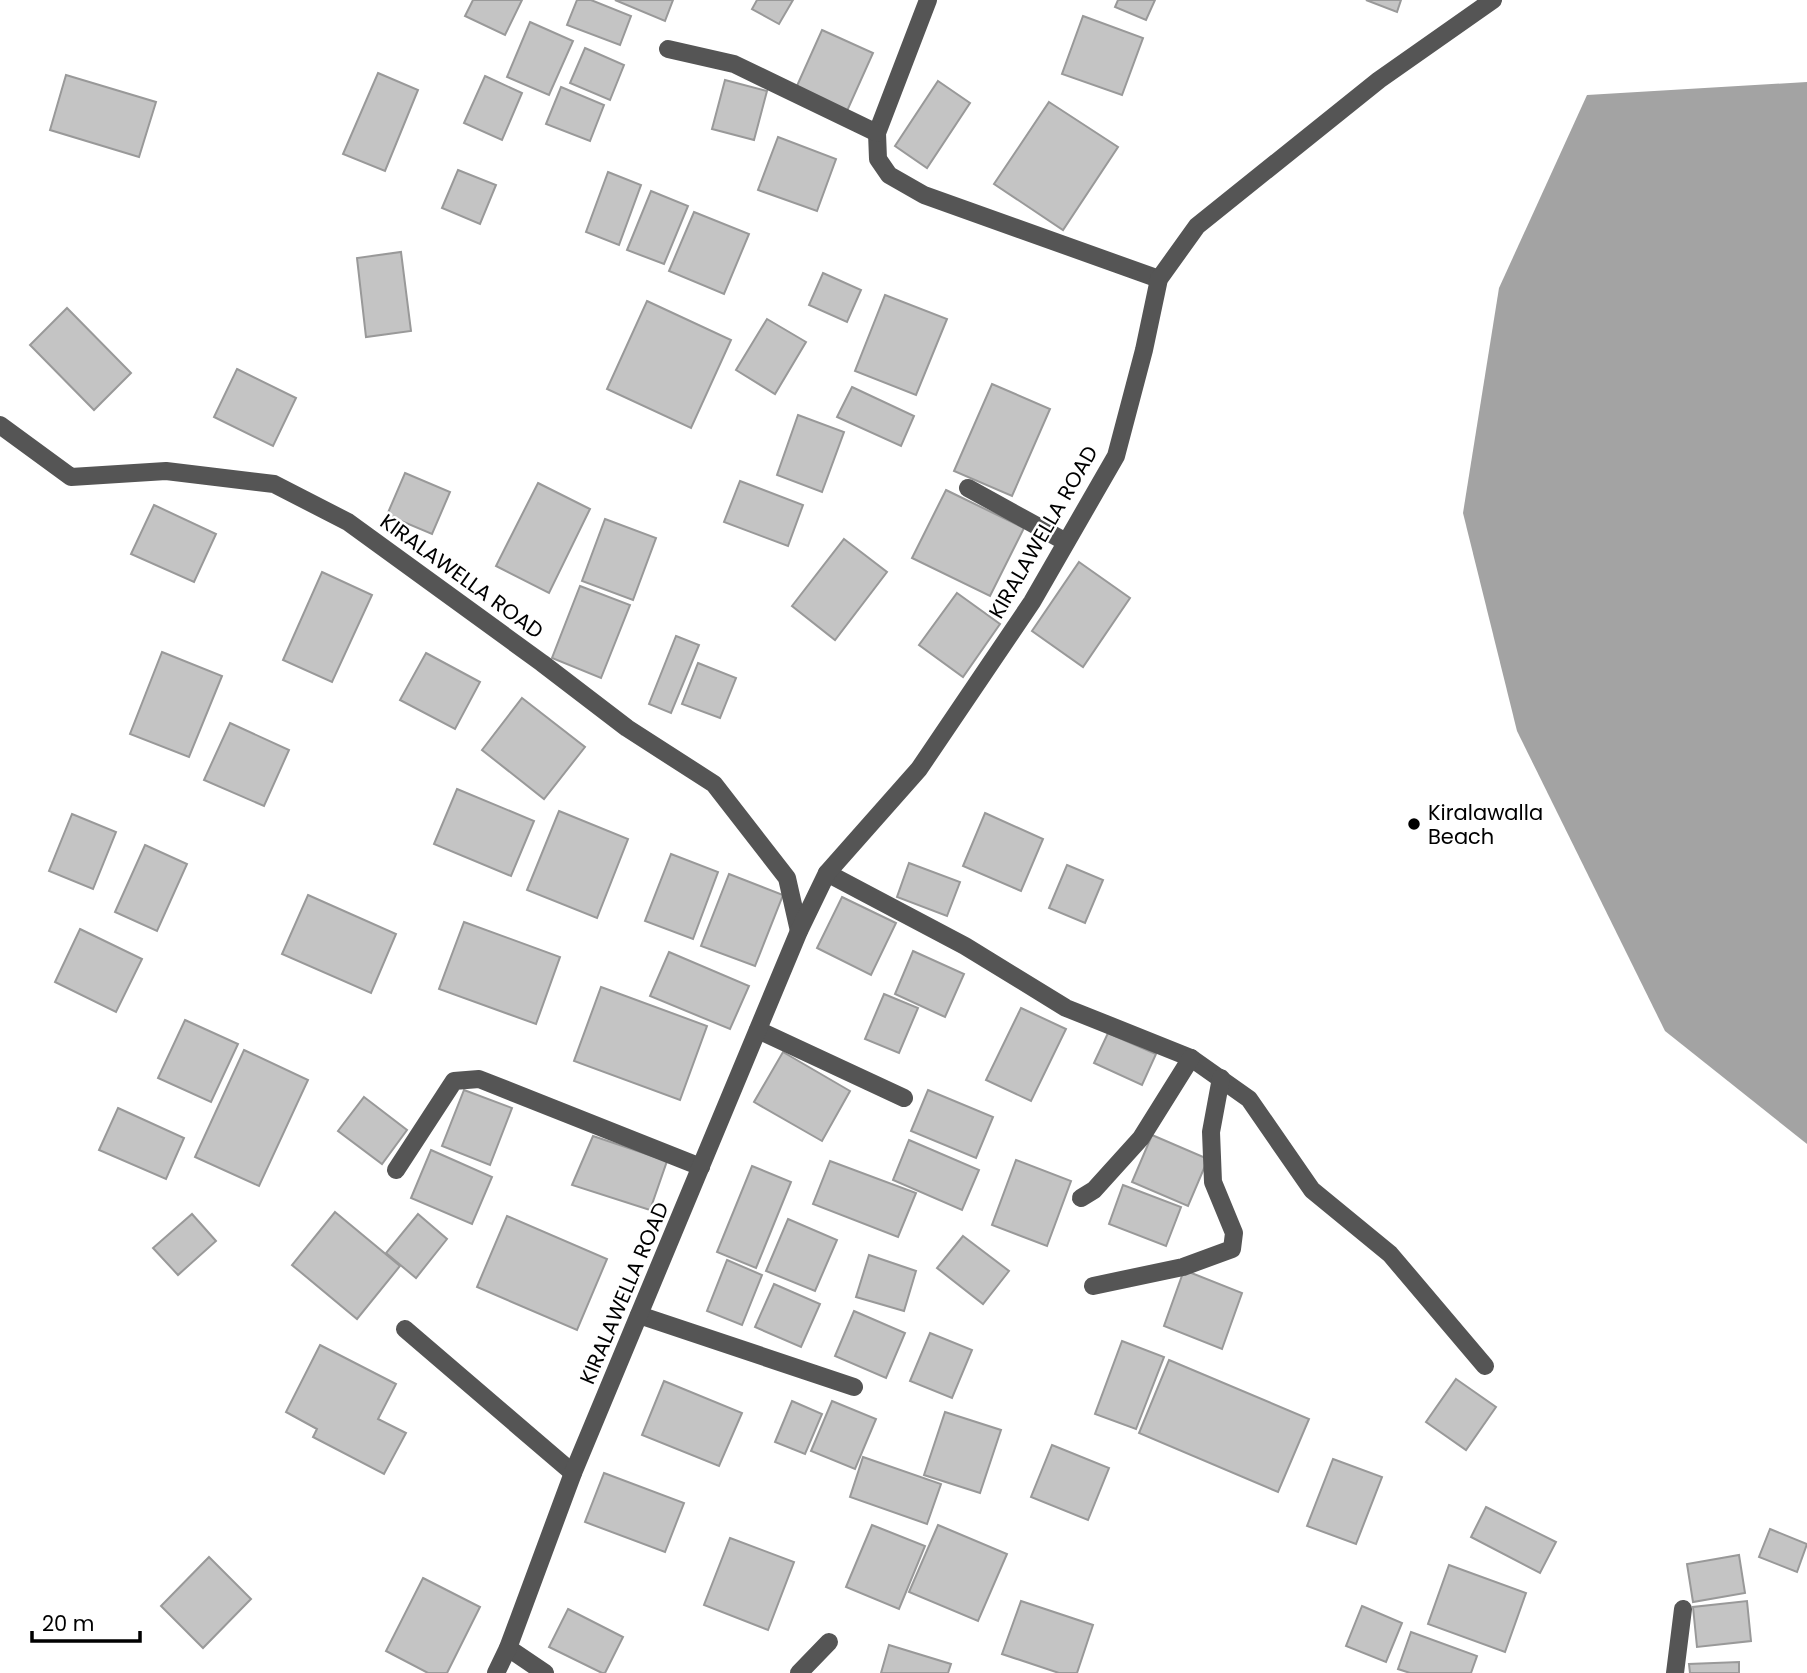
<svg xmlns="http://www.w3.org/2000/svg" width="1807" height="1673" viewBox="0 0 1807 1673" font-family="Poppins,sans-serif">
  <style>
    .water { fill: #a3a3a3 }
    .building { fill: #c4c4c4; stroke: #999; stroke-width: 2 }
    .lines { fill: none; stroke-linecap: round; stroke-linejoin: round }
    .minor { stroke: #555; stroke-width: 18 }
    .poi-dot { fill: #000; stroke: #fff; stroke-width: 2.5 }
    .labels { text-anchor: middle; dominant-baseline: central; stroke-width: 5; stroke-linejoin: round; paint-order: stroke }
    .street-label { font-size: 21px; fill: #000; stroke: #fff }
    .poi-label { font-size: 21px; fill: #000; stroke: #fff; text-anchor: start }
  </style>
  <rect width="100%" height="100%" fill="#fff"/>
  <!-- water -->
  <path class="water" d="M 1807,82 L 1807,1144 L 1665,1031 L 1517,731 L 1463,513 L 1499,288 L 1587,95 Z"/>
  <!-- building -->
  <g class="building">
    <path d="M 473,0 L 522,0 L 505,35 L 465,16 Z"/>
    <path d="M 577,0 L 591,0 L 631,16 L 620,45 L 567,25 Z"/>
    <path d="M 615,0 L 673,0 L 665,21 Z"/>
    <path d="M 757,0 L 793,0 L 779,24 L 752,9 Z"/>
    <path d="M 1118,0 L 1155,0 L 1146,20 L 1115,7 Z"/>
    <path d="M 1366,0 L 1401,0 L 1397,12 Z"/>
    <path d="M 1083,16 L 1143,38 L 1122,95 L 1062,74 Z"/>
    <path d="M 530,22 L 573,41 L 549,95 L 507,77 Z"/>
    <path d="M 822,30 L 873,53 L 847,111 L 796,88 Z"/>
    <path d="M 585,48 L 624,65 L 610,100 L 570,83 Z"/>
    <path d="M 378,73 L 418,90 L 385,171 L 343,154 Z"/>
    <path d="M 66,75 L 156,102 L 139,157 L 50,130 Z"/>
    <path d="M 485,76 L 522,93 L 502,140 L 464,123 Z"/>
    <path d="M 725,80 L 767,91 L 754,140 L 712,129 Z"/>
    <path d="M 938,81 L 970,103 L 927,168 L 895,146 Z"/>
    <path d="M 561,87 L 604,105 L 590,141 L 546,124 Z"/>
    <path d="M 1049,102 L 1118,147 L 1063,230 L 994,184 Z"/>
    <path d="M 778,137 L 836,159 L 817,211 L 758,190 Z"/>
    <path d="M 458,170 L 496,185 L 480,224 L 442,208 Z"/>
    <path d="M 608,172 L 641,185 L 619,245 L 586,232 Z"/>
    <path d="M 651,191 L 688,206 L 664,264 L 627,250 Z"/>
    <path d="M 694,212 L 749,234 L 724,294 L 669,271 Z"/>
    <path d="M 401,252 L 411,331 L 366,337 L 357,258 Z"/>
    <path d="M 823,273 L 861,290 L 847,322 L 809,305 Z"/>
    <path d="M 885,295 L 947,319 L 916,395 L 855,371 Z"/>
    <path d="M 647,301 L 731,340 L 691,428 L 607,389 Z"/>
    <path d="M 67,308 L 131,373 L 94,410 L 30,345 Z"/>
    <path d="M 767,319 L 806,342 L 775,394 L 736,370 Z"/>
    <path d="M 237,369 L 296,398 L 273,446 L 214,417 Z"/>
    <path d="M 992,384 L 1050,409 L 1012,496 L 954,471 Z"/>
    <path d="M 852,387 L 914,416 L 901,446 L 837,417 Z"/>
    <path d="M 798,415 L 844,432 L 822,492 L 777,475 Z"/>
    <path d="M 405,473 L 450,492 L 432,534 L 387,515 Z"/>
    <path d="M 740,481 L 803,505 L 788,546 L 724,522 Z"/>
    <path d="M 538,483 L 590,509 L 549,593 L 496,566 Z"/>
    <path d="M 946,490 L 1024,528 L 990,596 L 912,558 Z"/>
    <path d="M 154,505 L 216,534 L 194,582 L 131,554 Z"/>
    <path d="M 605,519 L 656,538 L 633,600 L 582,581 Z"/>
    <path d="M 844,539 L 887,572 L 835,640 L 792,606 Z"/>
    <path d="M 1079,562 L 1130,598 L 1083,667 L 1032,631 Z"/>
    <path d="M 322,572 L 372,595 L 332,682 L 283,660 Z"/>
    <path d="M 580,586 L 630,605 L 601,678 L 552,658 Z"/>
    <path d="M 957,593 L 1000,624 L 963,677 L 919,645 Z"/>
    <path d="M 676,636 L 699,645 L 671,713 L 649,704 Z"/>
    <path d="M 162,652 L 222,676 L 189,757 L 130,734 Z"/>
    <path d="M 426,653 L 480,682 L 455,729 L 400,700 Z"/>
    <path d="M 698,663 L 736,678 L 720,718 L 682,704 Z"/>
    <path d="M 522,698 L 585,747 L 544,799 L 482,750 Z"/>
    <path d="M 230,723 L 289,750 L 264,806 L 204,780 Z"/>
    <path d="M 457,789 L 534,821 L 511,876 L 434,844 Z"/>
    <path d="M 559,811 L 628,839 L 597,918 L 527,890 Z"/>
    <path d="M 985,813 L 1043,839 L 1021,891 L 963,866 Z"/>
    <path d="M 72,814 L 116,832 L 93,889 L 49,871 Z"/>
    <path d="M 145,845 L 187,864 L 157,931 L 115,912 Z"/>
    <path d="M 671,854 L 718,872 L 693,939 L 645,921 Z"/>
    <path d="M 909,863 L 960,882 L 947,916 L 897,897 Z"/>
    <path d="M 1067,865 L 1103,880 L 1085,923 L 1049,908 Z"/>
    <path d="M 729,874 L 783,895 L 755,966 L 701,946 Z"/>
    <path d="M 308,895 L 396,934 L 371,993 L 282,954 Z"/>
    <path d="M 842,897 L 896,923 L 871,975 L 817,948 Z"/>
    <path d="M 464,922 L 560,957 L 536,1024 L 439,989 Z"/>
    <path d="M 80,929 L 142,959 L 116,1012 L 55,982 Z"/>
    <path d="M 913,951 L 964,974 L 945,1017 L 895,994 Z"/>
    <path d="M 669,952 L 749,986 L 730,1029 L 650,996 Z"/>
    <path d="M 601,987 L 707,1026 L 680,1100 L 574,1061 Z"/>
    <path d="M 884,994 L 918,1008 L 899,1053 L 865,1039 Z"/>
    <path d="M 1021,1008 L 1066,1029 L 1031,1101 L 986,1080 Z"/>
    <path d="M 185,1020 L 238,1044 L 211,1102 L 158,1078 Z"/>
    <path d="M 1108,1033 L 1156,1054 L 1142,1085 L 1094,1063 Z"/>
    <path d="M 244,1050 L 308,1080 L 259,1186 L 195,1157 Z"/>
    <path d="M 783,1052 L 850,1091 L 822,1141 L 754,1102 Z"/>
    <path d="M 464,1090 L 512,1108 L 490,1165 L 442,1146 Z"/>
    <path d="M 928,1090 L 993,1117 L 976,1158 L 911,1131 Z"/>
    <path d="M 364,1097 L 407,1130 L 382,1164 L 338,1131 Z"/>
    <path d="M 118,1108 L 184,1138 L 166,1179 L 99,1150 Z"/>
    <path d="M 1152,1135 L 1208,1159 L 1188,1206 L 1132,1182 Z"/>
    <path d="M 593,1136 L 667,1161 L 650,1210 L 572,1185 Z"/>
    <path d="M 909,1140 L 979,1170 L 962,1210 L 893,1180 Z"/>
    <path d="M 431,1150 L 492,1177 L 472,1224 L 411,1198 Z"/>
    <path d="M 1016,1160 L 1071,1181 L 1047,1246 L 992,1225 Z"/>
    <path d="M 830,1161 L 916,1193 L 898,1237 L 813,1204 Z"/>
    <path d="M 752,1166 L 791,1182 L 756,1268 L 717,1252 Z"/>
    <path d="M 1123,1185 L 1181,1207 L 1166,1246 L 1109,1224 Z"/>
    <path d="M 335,1212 L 400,1266 L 357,1319 L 292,1265 Z"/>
    <path d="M 192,1214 L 216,1241 L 178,1275 L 153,1248 Z"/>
    <path d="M 418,1214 L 447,1239 L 416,1278 L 386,1253 Z"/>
    <path d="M 507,1216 L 607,1259 L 577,1330 L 477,1287 Z"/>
    <path d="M 788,1219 L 837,1240 L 815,1291 L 766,1271 Z"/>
    <path d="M 963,1236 L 1009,1271 L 983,1304 L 937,1268 Z"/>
    <path d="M 869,1255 L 916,1271 L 904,1311 L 856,1297 Z"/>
    <path d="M 727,1260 L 762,1275 L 742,1325 L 707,1311 Z"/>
    <path d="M 1184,1270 L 1242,1293 L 1222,1349 L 1164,1326 Z"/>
    <path d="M 774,1284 L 820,1304 L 801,1347 L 755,1327 Z"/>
    <path d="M 854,1311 L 905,1333 L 886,1378 L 835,1356 Z"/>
    <path d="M 930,1333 L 972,1350 L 952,1398 L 910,1381 Z"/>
    <path d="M 1122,1341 L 1164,1357 L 1136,1429 L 1095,1414 Z"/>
    <path d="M 320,1345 L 396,1384 L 378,1419 L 406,1433 L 384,1474 L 313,1437 L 317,1429 L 286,1412 Z"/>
    <path d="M 1169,1360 L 1309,1419 L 1278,1492 L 1139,1433 Z"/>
    <path d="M 1456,1379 L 1496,1407 L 1466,1450 L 1426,1422 Z"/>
    <path d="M 664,1381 L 742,1413 L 719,1466 L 642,1435 Z"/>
    <path d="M 792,1401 L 822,1414 L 805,1454 L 775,1442 Z"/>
    <path d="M 832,1401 L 876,1419 L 855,1469 L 811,1451 Z"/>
    <path d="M 945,1412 L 1001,1430 L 980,1493 L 924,1475 Z"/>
    <path d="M 1052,1445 L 1109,1468 L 1088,1520 L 1031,1497 Z"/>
    <path d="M 863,1457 L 941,1484 L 927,1524 L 850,1497 Z"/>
    <path d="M 1333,1459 L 1382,1477 L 1356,1544 L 1307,1526 Z"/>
    <path d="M 604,1473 L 684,1503 L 665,1552 L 585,1522 Z"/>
    <path d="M 1486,1507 L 1556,1542 L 1540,1573 L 1471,1537 Z"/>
    <path d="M 872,1525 L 925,1546 L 899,1609 L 846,1587 Z"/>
    <path d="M 938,1525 L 1007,1554 L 978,1621 L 909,1592 Z"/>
    <path d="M 1770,1529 L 1807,1544 L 1797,1572 L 1759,1557 Z"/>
    <path d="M 730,1538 L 794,1562 L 768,1630 L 704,1605 Z"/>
    <path d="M 1739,1555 L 1745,1593 L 1693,1602 L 1687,1564 Z"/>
    <path d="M 209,1557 L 251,1599 L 203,1648 L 161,1606 Z"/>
    <path d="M 1449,1565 L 1526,1593 L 1505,1652 L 1428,1624 Z"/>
    <path d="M 423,1578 L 480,1607 L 447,1673 L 428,1673 L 386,1651 Z"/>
    <path d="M 1021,1601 L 1093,1625 L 1077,1673 L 1059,1673 L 1002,1654 Z"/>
    <path d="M 1747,1601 L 1751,1641 L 1697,1647 L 1693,1607 Z"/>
    <path d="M 1362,1606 L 1402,1623 L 1386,1662 L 1346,1646 Z"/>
    <path d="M 568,1609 L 623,1637 L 605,1673 L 602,1673 L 549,1647 Z"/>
    <path d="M 1411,1632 L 1477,1656 L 1471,1673 L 1410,1673 L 1398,1669 Z"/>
    <path d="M 889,1645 L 951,1664 L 948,1673 L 881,1673 Z"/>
    <path d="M 1739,1662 L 1739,1673 L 1690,1673 L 1689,1664 Z"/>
  </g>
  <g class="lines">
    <!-- minor -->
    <g class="minor">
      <path d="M 928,0 L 877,133 L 878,159 L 889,175 L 924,195 L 1159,279"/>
      <path d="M 668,49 L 734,64 L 877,133"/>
      <path d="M 0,425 L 71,477 L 166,471 L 274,484 L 348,522 L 542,663 L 627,728 L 714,784 L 787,878 L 799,931"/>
      <path d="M 968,488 L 1066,542"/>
      <path d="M 827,873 L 965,946 L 1066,1008 L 1191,1058 L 1249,1099 L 1312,1190 L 1390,1254 L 1485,1366"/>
      <path d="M 758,1030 L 904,1098"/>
      <path d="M 396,1170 L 454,1081 L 479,1079 L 701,1167"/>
      <path d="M 1081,1198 L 1094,1190 L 1141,1138 L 1191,1058"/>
      <path d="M 1093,1286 L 1183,1267 L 1232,1249 L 1234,1233 L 1213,1182 L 1211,1132 L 1221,1078"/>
      <path d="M 639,1315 L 854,1387"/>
      <path d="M 405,1329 L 573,1473"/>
      <path d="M 508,1648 L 545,1673"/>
      <path d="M 496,1673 L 508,1648 L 573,1473 L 799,931 L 827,873 L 919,769 L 1032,602 L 1116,456 L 1144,350 L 1159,279 L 1197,226 L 1379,80 L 1493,0"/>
      <path d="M 799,1673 L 829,1642"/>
      <path d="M 1675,1673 L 1683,1609"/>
    </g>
  </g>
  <!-- markers -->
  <circle class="poi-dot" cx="1414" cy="824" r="7"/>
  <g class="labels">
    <!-- street labels -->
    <g class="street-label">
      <text transform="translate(1043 532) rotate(-60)">KIRALAWELLA ROAD</text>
      <text transform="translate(462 576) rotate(36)">KIRALAWELLA ROAD</text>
      <text transform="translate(624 1293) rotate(-67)">KIRALAWELLA ROAD</text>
    </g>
    <!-- poi labels -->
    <g class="poi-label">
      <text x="1428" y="812">Kiralawalla<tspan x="1428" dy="24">Beach</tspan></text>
    </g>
  </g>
  <!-- scale -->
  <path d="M32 1631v10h108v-10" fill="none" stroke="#000000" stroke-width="3.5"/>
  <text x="42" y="1631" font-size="21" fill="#000000" stroke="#ffffff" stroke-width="5" paint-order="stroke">20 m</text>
</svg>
